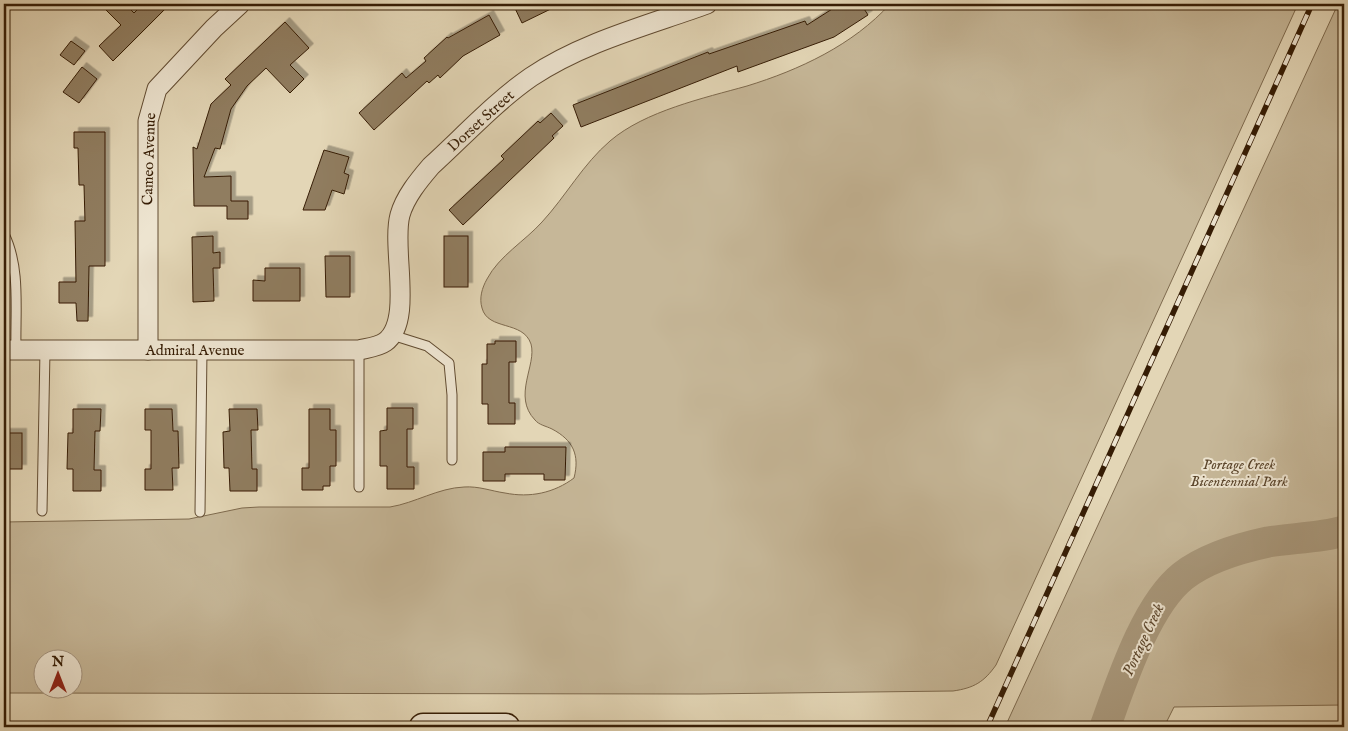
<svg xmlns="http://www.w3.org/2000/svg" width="1348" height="731" viewBox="0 0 1348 731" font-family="'IM FELL English',serif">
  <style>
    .green { fill: #c6b798; stroke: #7e6a4e; fill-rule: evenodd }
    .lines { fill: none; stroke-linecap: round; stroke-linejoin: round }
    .river { stroke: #a8977a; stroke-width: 31 }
    .building { fill: #907d61; stroke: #361d05; filter: url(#shadow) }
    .lane-casing { stroke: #614b31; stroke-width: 11 }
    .street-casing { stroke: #614b31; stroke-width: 21 }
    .secondary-casing { stroke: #361d05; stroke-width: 29 }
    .lane { stroke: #ede4d0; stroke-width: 9 }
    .street { stroke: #ede4d0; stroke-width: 19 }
    .secondary { stroke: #ede4d0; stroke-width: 26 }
    .rail-casing { stroke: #361d05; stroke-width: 5.5 }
    .rail { stroke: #ede4d0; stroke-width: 4; stroke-dasharray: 11; stroke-linecap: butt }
    .labels { text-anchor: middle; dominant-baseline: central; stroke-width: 4; stroke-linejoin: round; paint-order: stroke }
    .street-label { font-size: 15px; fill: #361d05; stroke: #ede4d0 }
    .park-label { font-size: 15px; font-style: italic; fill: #5a442a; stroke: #ede4d0 }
    .water-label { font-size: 16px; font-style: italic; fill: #5e482e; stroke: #ede4d0 }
  </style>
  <defs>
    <filter id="shadow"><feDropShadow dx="4.5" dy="-4.5" stdDeviation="0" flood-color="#0004"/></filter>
  </defs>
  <rect width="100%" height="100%" fill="#e3d6b6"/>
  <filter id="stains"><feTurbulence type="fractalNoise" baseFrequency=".004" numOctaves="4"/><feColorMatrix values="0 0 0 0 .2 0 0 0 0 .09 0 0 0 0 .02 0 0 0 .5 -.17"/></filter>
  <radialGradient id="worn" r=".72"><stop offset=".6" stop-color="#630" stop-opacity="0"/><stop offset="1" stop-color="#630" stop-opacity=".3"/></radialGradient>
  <!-- green -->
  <g class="green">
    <path d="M 890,4 L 1298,4 L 996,665 C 984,682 974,688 953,691 L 700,694 L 4,693 L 4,522 L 189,519 L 242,508 L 259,507 L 390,507 C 415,503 438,488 464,487 C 479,486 491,491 505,493 C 530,498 554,493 574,478 C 580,455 573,440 552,429 C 546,426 539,425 535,420 C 512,396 537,365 531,344 C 523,320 488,331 482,308 C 479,298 482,288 487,279 C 499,256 525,241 542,222 C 566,196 583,164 610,141 C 645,111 704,98 747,86 C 799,70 853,45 890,4 ZM 42,658 L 72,658 L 72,688 L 42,688 Z"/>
    <path d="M 1338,4 L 1344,4 L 1344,705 L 1174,707 L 1164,727 L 1005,727 Z"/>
  </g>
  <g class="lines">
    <!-- river -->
    <path class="river" d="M 1105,727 C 1121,683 1146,605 1183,576 C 1206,558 1240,548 1268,542 C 1293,538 1320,538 1344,531"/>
  </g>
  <!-- building -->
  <g class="building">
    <path d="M 100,4 L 125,4 L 134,13 L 143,4 L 170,4 L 113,61 L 99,46 L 121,25 Z"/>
    <path d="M 513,4 L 561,4 L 522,23 Z"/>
    <path d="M 840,4 L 861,4 L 868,15 L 834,37 L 738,72 L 737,66 L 581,127 L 573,105 L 708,52 L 709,54 L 805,21 L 807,25 Z"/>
    <path d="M 489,15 L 500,35 L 463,56 L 440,78 L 438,75 L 429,83 L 427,81 L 374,130 L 359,113 L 402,73 L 406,78 L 426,61 L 424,58 L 447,37 L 448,38 Z"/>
    <path d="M 285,22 L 309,48 L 290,65 L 304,79 L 290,93 L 266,68 L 247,86 L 231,109 L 220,149 L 215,148 L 204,177 L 231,176 L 231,201 L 248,201 L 248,219 L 227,219 L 227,206 L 194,206 L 193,147 L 197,149 L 211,104 L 231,85 L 225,79 Z"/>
    <path d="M 71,41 L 85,51 L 74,65 L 60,55 Z"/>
    <path d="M 82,67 L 97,79 L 79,103 L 63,92 Z"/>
    <path d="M 551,113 L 563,126 L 552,136 L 554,138 L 463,225 L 449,210 L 504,159 L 501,156 L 538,121 L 540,123 Z"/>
    <path d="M 74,132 L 105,132 L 105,266 L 89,266 L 88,321 L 77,321 L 76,303 L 59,303 L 59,282 L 76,282 L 75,221 L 85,221 L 84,185 L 79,185 L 78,148 L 74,148 Z"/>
    <path d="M 324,150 L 349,157 L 344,173 L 349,175 L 344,194 L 332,190 L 325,210 L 303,210 Z"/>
    <path d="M 213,236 L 213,253 L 220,252 L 220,268 L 213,268 L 214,301 L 193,302 L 192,237 Z"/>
    <rect x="444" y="236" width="24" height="51"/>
    <path d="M 325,256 L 350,256 L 350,297 L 326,297 Z"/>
    <path d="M 265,268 L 300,268 L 300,301 L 253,301 L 253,280 L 265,281 Z"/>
    <path d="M 495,341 L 516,341 L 516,362 L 509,362 L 509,403 L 515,403 L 515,424 L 488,424 L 488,404 L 482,404 L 482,364 L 487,364 L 487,344 L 495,344 Z"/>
    <path d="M 387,408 L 413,408 L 413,429 L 407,429 L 407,467 L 414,467 L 414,489 L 387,489 L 387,466 L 380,466 L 380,431 L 387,430 Z"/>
    <path d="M 73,409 L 101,409 L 100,431 L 95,431 L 94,470 L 101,470 L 101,491 L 73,491 L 73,469 L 67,469 L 68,433 L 73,433 Z"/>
    <path d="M 145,409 L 172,409 L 173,431 L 178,431 L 179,468 L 172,468 L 173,490 L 145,490 L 145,469 L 151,469 L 151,430 L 145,430 Z"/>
    <path d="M 229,409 L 257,409 L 258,430 L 251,430 L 252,469 L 257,469 L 257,491 L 230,491 L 229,468 L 224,468 L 223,432 L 230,431 Z"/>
    <path d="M 309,409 L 330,409 L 330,430 L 336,430 L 336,466 L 330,466 L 330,486 L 323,486 L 323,490 L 302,490 L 302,468 L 309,468 Z"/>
    <rect x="4" y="433" width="18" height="36"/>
    <path d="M 505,447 L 566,447 L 565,480 L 544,480 L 544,474 L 505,474 L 505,481 L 483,481 L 483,452 L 505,452 Z"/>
  </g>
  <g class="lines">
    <defs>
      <g id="lane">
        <path d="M 4,7 L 7,4"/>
        <path d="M 4,234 C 21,268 15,312 16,350"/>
        <path d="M 392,335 L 427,346 L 449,363 L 452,395 L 452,460"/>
        <path d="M 359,487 L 359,350"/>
        <path d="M 42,511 L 45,350"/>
        <path d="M 200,512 L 202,350"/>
      </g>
      <g id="street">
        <path d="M 4,350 L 359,350 C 367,348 378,347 385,342 C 414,321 391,248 400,215 C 405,197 419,180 431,166 C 463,137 495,102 531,77 C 583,42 649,25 707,4"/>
        <path d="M 148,350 L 148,121 L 157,89 L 214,28 L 240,4"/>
      </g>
      <path id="secondary" d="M 423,727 L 506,727"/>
    </defs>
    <!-- lane casing -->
    <use href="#lane" class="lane-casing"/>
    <!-- street casing -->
    <use href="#street" class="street-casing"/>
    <!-- secondary casing -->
    <use href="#secondary" class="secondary-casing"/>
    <!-- lane -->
    <use href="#lane" class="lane"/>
    <!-- street -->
    <use href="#street" class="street"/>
    <!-- secondary -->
    <use href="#secondary" class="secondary"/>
    <defs>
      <path id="rail" d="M 987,727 L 1312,4"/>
    </defs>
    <!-- rail casing -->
    <use href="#rail" class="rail-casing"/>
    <!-- rail -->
    <use href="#rail" class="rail"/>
  </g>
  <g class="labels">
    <!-- street labels -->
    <g class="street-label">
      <text transform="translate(481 121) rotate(-42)">Dorset Street</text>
      <text transform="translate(149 159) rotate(-88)">Cameo Avenue</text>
      <text x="195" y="350">Admiral Avenue</text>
    </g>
    <!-- park labels -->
    <g class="park-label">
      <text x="1239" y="464">Portage Creek<tspan x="1239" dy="17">Bicentennial Park</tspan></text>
    </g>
    <!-- water labels -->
    <g class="water-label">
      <text transform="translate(1144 640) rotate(-65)">Portage Creek</text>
    </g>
  </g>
  <!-- margin -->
  <rect width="1348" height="731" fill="none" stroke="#e3d6b6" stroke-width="20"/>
  <rect x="5" y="5" width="1338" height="721" fill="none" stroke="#361d05" stroke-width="2.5"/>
  <rect x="10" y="10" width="1328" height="711" fill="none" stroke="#361d05"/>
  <!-- north arrow -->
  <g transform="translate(58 674)"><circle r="24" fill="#ede4d0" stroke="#a4947f"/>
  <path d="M0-4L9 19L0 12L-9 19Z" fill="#8f2418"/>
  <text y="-8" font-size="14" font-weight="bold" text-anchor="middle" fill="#361d05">N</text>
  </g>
  <rect width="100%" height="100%" filter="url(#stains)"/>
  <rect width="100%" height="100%" fill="url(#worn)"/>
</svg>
